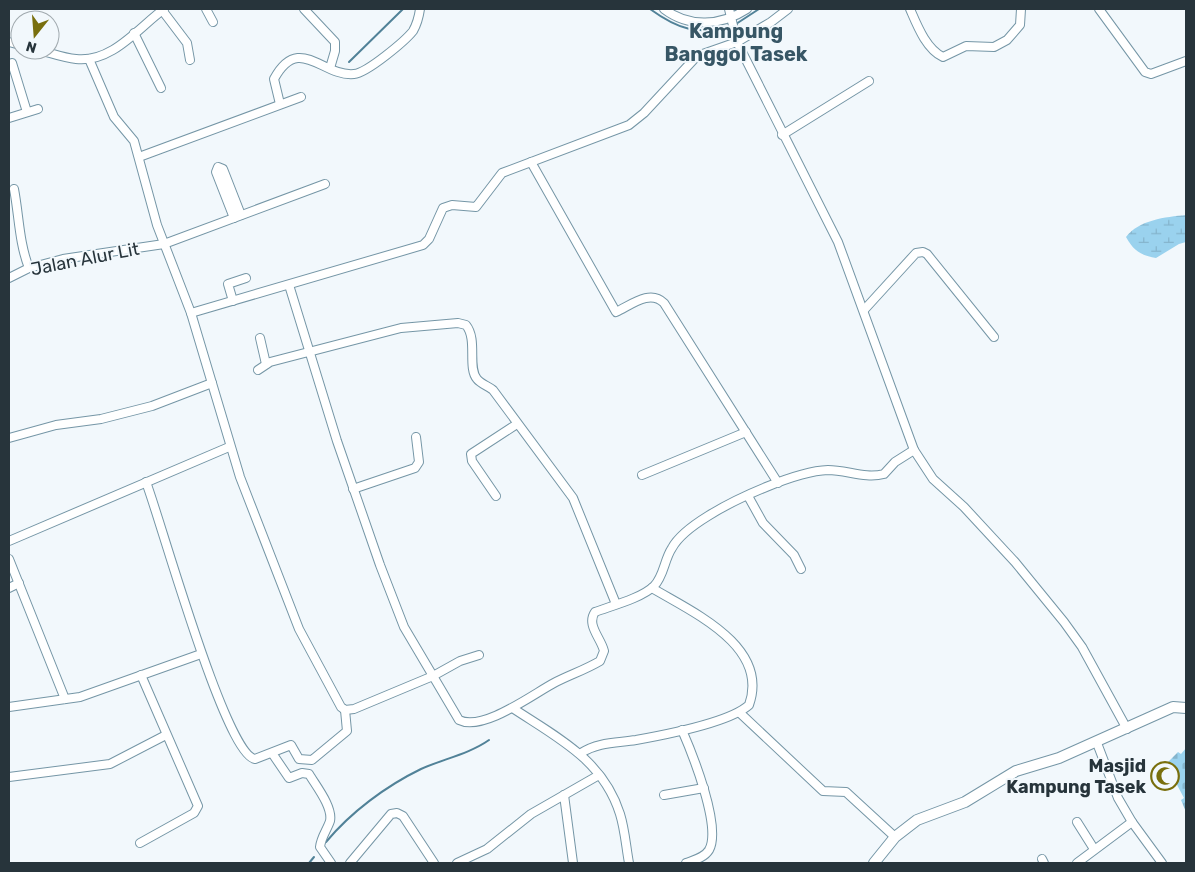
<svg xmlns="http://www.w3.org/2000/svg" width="1195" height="872" viewBox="0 0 1195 872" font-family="Rubik,sans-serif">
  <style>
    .wetland { fill: url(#wetland-marsh) }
    .cemetery { fill: url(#cemetery-stones) }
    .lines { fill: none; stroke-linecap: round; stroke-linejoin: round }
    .stream { stroke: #518298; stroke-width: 2 }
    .minor-casing { stroke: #7596a6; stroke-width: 10 }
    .tertiary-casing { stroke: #7596a6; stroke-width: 12 }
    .minor { stroke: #fff; stroke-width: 8 }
    .tertiary { stroke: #fff; stroke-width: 10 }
    .labels { text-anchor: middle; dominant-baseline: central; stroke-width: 4; stroke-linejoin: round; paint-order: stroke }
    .street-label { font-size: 18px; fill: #27343b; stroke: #f2f8fc }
    .poi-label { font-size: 18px; font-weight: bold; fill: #27343b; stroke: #f2f8fc; text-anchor: end }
    .quarter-label { font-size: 20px; font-weight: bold; fill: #375665; stroke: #f2f8fc }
  </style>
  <defs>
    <pattern id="wetland-marsh" width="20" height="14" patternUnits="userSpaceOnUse" patternTransform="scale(1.25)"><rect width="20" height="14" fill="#9ad2ee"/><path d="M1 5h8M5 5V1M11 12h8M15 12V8" fill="none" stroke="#85b5cd"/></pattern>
    <pattern id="cemetery-stones" width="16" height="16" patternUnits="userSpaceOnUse" patternTransform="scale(1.25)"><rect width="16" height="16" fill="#9ad2ee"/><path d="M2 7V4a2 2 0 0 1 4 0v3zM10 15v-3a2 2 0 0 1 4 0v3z" fill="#85b5cd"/></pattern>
  </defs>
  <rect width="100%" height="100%" fill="#f2f8fc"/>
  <!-- wetland -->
  <path class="wetland" d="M 1186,215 L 1186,242 L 1179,244 L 1156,258 C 1140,255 1134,251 1126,237 C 1139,220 1165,217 1186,215 Z"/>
  <!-- cemetery -->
  <path class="cemetery" d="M 1186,748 L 1186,812 L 1181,800 L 1184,798 L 1166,764 L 1178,752 L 1181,754 Z"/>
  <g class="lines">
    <!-- stream -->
    <g class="stream">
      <path d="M 650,9 C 679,30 697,35 732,26"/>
      <path d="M 736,24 L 759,9"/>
      <path d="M 349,62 L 403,9"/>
      <path d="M 326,842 C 351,812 386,786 421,769 C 443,759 469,754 489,740"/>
      <path d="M 309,863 L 314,857"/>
    </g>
    <defs>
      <g id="minor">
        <path d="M 206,9 L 213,22"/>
        <path d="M 304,9 L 335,42 L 335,51 L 330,68"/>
        <path d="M 664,9 C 689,28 721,26 747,9"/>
        <path d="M 729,9 L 737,42 L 838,242 L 914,450 L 933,479 L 964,507 L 1015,562 L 1064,622 L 1082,647 L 1127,729"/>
        <path d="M 910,9 C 917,25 926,49 943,57 L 966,46 L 994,47 L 1007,40 L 1020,25 L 1021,9"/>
        <path d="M 1099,9 L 1145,72 L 1151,74 L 1186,61"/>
        <path d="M 162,10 L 187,43 L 190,60"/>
        <path d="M 134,33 L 161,88"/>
        <path d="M 9,42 L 20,45"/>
        <path d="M 39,50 C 51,53 64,58 76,59 C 112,63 138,28 164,9"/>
        <path d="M 89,59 L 114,117 L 134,141 L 157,225 L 191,313 L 240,477 L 299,629 L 341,707 L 345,710 L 354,709 L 433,676 L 459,720 C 483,732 533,694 554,683 C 569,675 585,670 600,661 L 604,651 C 601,638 586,625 595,612 C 611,606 642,598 654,586 C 664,576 664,560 672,548 C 679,535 695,524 708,516 C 735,499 796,471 828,470 C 847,470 865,479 884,474 L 895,462 L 914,450"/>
        <path d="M 12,63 L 27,112"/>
        <path d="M 280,104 L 274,79 C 299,33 322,77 354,74 C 367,73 405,41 413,31 C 417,24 419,16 420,9"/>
        <path d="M 9,118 L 38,109"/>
        <path d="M 782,135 L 869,81"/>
        <path d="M 139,157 L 301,97"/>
        <path d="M 531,162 L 616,312 C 631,305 650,289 664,303 L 778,483"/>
        <path d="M 14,189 C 19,215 19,243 29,268"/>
        <path d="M 234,218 L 216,172 L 218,167 L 223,169 L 241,215"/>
        <path d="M 9,278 L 29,268 L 63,259 L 164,244 L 325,184"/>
        <path d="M 289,285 L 337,441 L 380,565 L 404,627 L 433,676 L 460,661 L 479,655"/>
        <path d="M 233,301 L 228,284 L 246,278"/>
        <path d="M 864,310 L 916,253 L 923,252 L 927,254 L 994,337"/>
        <path d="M 191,313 L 423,245 L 429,239 L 443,208 L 452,205 L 476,207 L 502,173 L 629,125 L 644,113 L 697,56 L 737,42 L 771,22 L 788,9"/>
        <path d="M 260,338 L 266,364"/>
        <path d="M 258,370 L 270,362 L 401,328 L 458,323 L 466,325 C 478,340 467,367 477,379 C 481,384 488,386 493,390 L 573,498 L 616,604"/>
        <path d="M 9,438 L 56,425 L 101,419 L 152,406 L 212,383"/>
        <path d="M 642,475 L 746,432"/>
        <path d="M 146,482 C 161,521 225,754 255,759 L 291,745 L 299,759 L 312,760 L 347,731 L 345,710"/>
        <path d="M 353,489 L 415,468 L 419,462 L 416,437"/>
        <path d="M 496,496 L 472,461 L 471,454 L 517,424"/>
        <path d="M 748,496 L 763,523 L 794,555 L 801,569"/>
        <path d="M 9,541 L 229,447"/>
        <path d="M 9,559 L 65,699"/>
        <path d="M 9,588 L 19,583"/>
        <path d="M 9,707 L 80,697 L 201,654"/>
        <path d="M 514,709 C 558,738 603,760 620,814 C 625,830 626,847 629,863"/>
        <path d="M 740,713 L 823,791 L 846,792 L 895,837"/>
        <path d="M 682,730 C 692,753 722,827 709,850 C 704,858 694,860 686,863"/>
        <path d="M 1097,743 L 1118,798 L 1132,822 L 1162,863"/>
        <path d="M 272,753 L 289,778 L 302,773 L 309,774 C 316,786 333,807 330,821 C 327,830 321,837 320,847 L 331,863"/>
        <path d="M 581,753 C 598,742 616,743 636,740 C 664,735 729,723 749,705 C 770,646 692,612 652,588"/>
        <path d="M 9,777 L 110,764 L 166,735"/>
        <path d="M 564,795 L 573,863"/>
        <path d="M 664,795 L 704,788"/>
        <path d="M 1077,822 L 1094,849"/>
        <path d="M 140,843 L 194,813 L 198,806 L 141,675"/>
        <path d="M 1042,859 L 1044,863"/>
        <path d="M 350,863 L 391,814 L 397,813 L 403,816 L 434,863"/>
        <path d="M 457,863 L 487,849 L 531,814 L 599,775"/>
        <path d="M 1077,863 L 1132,822"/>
      </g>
      <path id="tertiary" d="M 874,863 L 895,837 L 917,820 L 965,802 L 1016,771 L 1059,758 L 1173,707 L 1186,708"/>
    </defs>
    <!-- minor casing -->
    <use href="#minor" class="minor-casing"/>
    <!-- tertiary casing -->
    <use href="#tertiary" class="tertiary-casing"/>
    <!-- minor -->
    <use href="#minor" class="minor"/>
    <!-- tertiary -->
    <use href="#tertiary" class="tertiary"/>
  </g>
  <!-- icons -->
  <defs>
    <symbol id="mosque-ring" viewBox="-11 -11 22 22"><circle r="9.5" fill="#f2f8fc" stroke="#796f0d" stroke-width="1.5"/><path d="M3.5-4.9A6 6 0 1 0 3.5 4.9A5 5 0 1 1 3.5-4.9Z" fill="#796f0d"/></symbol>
  </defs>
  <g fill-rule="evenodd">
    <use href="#mosque-ring" x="1149" y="760" width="32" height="32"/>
  </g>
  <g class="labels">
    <!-- street labels -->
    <g class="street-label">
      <text transform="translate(85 259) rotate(-11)">Jalan Alur Lit</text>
    </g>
    <!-- poi labels -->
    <g class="poi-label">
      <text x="1146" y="766">Masjid<tspan x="1146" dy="21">Kampung Tasek</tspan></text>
    </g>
    <!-- quarter labels -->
    <g class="quarter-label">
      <text x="736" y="31">Kampung<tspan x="736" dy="23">Banggol Tasek</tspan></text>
    </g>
  </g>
  <!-- border -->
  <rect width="1195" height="872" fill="none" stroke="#27343b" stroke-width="20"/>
  <!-- north arrow -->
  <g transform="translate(35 35) rotate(197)"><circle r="24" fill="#f2f8fc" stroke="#a1aaaf"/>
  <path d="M0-4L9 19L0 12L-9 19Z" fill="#796f0d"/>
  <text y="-8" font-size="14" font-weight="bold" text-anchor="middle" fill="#27343b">N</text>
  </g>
</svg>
